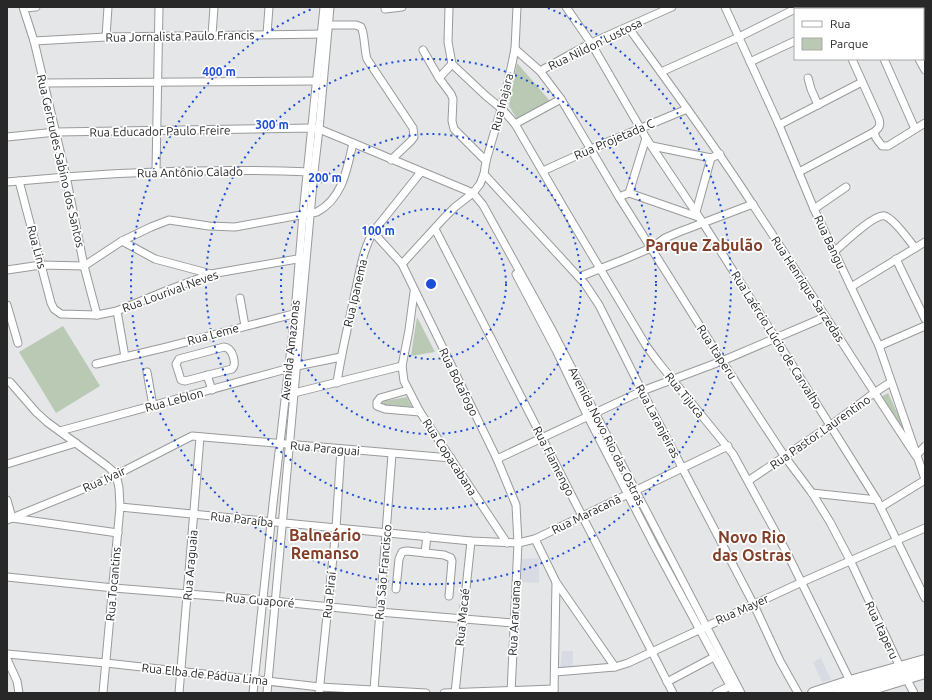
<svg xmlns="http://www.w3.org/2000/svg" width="932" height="700" viewBox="0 0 932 700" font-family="Ubuntu,sans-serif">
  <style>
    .built { fill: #d8dbe4 }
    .green { fill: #b9c9b3 }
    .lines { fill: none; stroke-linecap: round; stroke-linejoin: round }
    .minor-casing { stroke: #999a9c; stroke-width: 9 }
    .major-casing { stroke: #999a9c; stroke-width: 10 }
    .highway-casing { stroke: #999a9c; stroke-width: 12 }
    .minor { stroke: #fff; stroke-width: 7 }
    .major { stroke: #fff; stroke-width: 8 }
    .highway { stroke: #fff; stroke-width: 10 }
    .ring { fill: none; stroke: #1d4ed8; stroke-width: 2; stroke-dasharray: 2 4 }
    .labels { text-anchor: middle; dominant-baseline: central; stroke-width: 3.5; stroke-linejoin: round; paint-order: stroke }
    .street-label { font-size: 12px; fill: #282829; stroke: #fff }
    .district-label { font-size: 16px; font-weight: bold; fill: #823e29; stroke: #fff }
    .centre { fill: #1d4ed8; stroke: #fff; stroke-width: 2 }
    .ring-label { font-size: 12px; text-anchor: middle; font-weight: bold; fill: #1d4ed8; stroke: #fff; stroke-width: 3.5; stroke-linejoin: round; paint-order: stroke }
  </style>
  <rect width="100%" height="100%" fill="#e5e6e8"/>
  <!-- built -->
  <g class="built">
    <path d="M 539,558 L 539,583 L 521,582 L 522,559 Z"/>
    <path d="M 562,651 L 573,651 L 572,670 L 560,671 Z"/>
    <path d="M 821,658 L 831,680 L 822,682 L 813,662 Z"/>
  </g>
  <!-- green -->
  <g class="green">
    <path d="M 517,63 L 550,101 L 517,119 L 509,106 Z"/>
    <path d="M 417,317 L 435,352 L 411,356 Z"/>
    <path d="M 63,326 L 100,386 L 56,413 L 19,352 Z"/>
    <path d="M 888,393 L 909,438 L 881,397 Z"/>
    <path d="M 407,397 L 412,407 L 384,405 L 382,403 L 384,401 Z"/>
  </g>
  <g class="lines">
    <defs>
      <g id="minor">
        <path d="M 23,7 L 34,41 L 44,83 L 66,176 L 84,266 L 97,315"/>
        <path d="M 449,7 L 448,42 L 452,64 L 486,96 L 502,109 L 515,124 L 565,210 L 647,347 L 659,363 L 733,454 L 787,553 L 851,683"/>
        <path d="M 566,7 L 591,43 L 646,138 L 703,223 L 877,500 L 925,598"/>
        <path d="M 725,7 L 779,125 L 814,209 L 879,346 L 925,479"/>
        <path d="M 829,7 L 830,9"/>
        <path d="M 860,7 L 861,9"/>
        <path d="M 894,7 L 895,9"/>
        <path d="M 24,8 L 36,7"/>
        <path d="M 385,9 L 402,7"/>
        <path d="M 328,25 L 356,25 L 361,27 C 365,34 364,49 367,59 L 413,128 L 414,137 L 411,141 L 391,160"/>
        <path d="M 628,27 C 670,85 714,144 753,205 C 808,288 861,373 916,456 L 925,446"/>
        <path d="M 267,34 L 269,7"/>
        <path d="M 212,35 L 214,7"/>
        <path d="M 106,37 L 108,7"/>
        <path d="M 34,41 L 106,37 L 325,34"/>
        <path d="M 515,49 L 540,71 L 561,99 L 619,197 L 722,361 L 785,457 L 812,493 L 830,522 L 850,560 L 900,667"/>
        <path d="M 423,50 L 439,78 L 451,94 L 453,99 L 452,121 L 454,129 L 486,161"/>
        <path d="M 852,59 L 879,119 C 881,126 879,128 874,132"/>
        <path d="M 884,59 L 915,129"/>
        <path d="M 919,59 L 925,70"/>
        <path d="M 750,62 L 795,41"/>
        <path d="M 540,71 L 591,43 L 672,7"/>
        <path d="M 661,72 L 739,37 L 799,7"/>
        <path d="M 439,78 L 452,64"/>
        <path d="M 808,78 L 811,89 L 818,105"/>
        <path d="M 44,83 L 317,81"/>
        <path d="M 515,124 L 561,99"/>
        <path d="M 779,125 L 862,82"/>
        <path d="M 7,137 L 56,132 L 312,128 L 319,129 L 353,143 L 473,193 L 483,205 L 552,330 L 741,693"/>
        <path d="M 652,146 L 711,158 L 720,154"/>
        <path d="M 156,171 L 159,7"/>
        <path d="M 543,171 L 591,149 L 687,109"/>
        <path d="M 799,172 L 874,132 L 876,138 L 882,146 L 888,146 L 925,123"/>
        <path d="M 484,174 L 585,284 L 599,305 L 642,391 L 754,605 L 780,661 L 798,693"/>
        <path d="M 19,181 L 51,303 L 54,309 L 61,314 L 97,315 L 117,311 L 168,290 L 211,274 L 303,258"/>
        <path d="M 7,182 C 108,172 210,168 311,172"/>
        <path d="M 629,193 L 646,138"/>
        <path d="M 619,197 L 629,193 L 698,217"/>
        <path d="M 814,209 L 846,187"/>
        <path d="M 696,212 L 711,158"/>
        <path d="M 435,229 L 673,693"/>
        <path d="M 373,232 L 402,264 L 497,459 L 516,505 L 518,543 L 511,693"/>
        <path d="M 122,241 L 155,259 L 211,274"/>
        <path d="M 834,252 C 843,244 875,213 885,216 C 894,219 909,240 915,248"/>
        <path d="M 896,259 L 925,319"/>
        <path d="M 402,264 L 444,218 L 455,207 L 473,193 L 480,184 L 484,174 L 486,161 L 506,92 L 515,49 L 517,7"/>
        <path d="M 7,270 L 41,265 L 84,266 L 122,241 L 151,227 L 169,220 L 209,226 L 235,227 L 317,212 C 343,198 347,169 353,143"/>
        <path d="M 516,274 L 556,350 L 588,417 L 655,547 L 734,693"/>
        <path d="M 579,277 L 625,259 L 651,248 L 665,238 L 679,232 L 753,204"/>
        <path d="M 851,287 L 925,242"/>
        <path d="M 414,292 L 409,330 L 402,366 L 404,381 L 420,412 L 507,543"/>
        <path d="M 240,298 L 245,326"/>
        <path d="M 7,305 L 18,343"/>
        <path d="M 117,311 L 125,357"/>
        <path d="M 879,346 L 925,326"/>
        <path d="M 224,347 C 233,348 237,364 232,369 L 185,381 L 181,380 L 176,364 L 179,359 Z"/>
        <path d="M 96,364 L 167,347 L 297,313"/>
        <path d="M 147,372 L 153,406"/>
        <path d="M 207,375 L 212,390"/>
        <path d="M 7,382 L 10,382 L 36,412 L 47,422 L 107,466 L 116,474 L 119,488 L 120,507 L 103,693"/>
        <path d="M 337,383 C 341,354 348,326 354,298 C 359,275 362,252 373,232 L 421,172"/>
        <path d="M 408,390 L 380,398 L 377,402 L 377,406 L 385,409 L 420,412"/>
        <path d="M 290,394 L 402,366"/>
        <path d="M 60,431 L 297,366 L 341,357"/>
        <path d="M 497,459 L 642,391 L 722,361 L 825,317"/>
        <path d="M 7,464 L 76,443"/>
        <path d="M 748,481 L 831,425 L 874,393 L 891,382"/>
        <path d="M 812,493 L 877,500"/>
        <path d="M 7,500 L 12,518 L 118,533"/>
        <path d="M 120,507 L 471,541 L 518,543 L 535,539 L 728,446"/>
        <path d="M 881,507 L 925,480"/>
        <path d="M 7,520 L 108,479 L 192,436 L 451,458"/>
        <path d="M 535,539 L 556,582 L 615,667"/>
        <path d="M 425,553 L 427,536"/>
        <path d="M 7,577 L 114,588 L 263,600 L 379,612 L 514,623"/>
        <path d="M 396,589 L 399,559 L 402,552 L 407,551 L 444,555 L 451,558 L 452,561 L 449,596"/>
        <path d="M 7,654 L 106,663 L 320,687 L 426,693"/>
        <path d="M 7,659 L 17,681 L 19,693"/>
        <path d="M 555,672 L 615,667 L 628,663 L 802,582 L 925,528"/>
        <path d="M 907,680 L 914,693"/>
        <path d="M 667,682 L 714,657"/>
        <path d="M 374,690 L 392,454"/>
        <path d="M 179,693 L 200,437"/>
        <path d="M 253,693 L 273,504 L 295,313 L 303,214 L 324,7"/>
        <path d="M 267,693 L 314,172 L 319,129 L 330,7"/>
        <path d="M 319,693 L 336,528 L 341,449"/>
        <path d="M 444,693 L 554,689"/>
        <path d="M 455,693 L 471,541"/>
        <path d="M 554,693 L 556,582"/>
        <path d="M 716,693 L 730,686"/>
      </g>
      <path id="major" d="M 863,693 L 925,674"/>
      <g id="highway">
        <path d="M 813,693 L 850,681 L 925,660"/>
        <path d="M 838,693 L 925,667"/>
      </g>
    </defs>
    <!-- minor casing -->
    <use href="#minor" class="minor-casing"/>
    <!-- major casing -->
    <use href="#major" class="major-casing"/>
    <!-- highway casing -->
    <use href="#highway" class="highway-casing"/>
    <!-- minor -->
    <use href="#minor" class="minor"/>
    <!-- major -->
    <use href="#major" class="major"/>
    <!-- highway -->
    <use href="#highway" class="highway"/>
  </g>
  <!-- distance rings -->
  <g class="ring">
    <circle cx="431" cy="284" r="75"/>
    <circle cx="431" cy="284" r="150"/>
    <circle cx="431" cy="284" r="225"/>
    <path d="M548 8A300 300 0 1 1 314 8"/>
  </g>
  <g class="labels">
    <!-- street labels -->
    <g class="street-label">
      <text transform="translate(180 36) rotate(-1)">Rua Jornalista Paulo Francis</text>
      <text transform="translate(595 44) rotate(-26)">Rua Nildon Lustosa</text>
      <text transform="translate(502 102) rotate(-76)">Rua Inajara</text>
      <text transform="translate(160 131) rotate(-1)">Rua Educador Paulo Freire</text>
      <text transform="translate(614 139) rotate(-23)">Rua Projetada C</text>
      <text transform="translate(61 161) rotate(77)">Rua Gertrudes Sabino dos Santos</text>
      <text transform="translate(190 172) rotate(-1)">Rua Antônio Calado</text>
      <text transform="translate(830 242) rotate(65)">Rua Bangu</text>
      <text transform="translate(37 247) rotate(75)">Rua Lins</text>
      <text transform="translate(808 289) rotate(57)">Rua Henrique Sarzedas</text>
      <text transform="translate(170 291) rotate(-20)">Rua Lourival Neves</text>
      <text transform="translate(355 293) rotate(-77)">Rua Ipanema</text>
      <text transform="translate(213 334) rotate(-15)">Rua Leme</text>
      <text transform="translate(777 340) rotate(58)">Rua Laércio Lúcio de Carvalho</text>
      <text transform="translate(290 350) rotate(-84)">Avenida Amazonas</text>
      <text transform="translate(717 352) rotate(57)">Rua Itaperu</text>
      <text transform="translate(459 382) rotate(64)">Rua Botafogo</text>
      <text transform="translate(685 395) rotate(51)">Rua Tijuca</text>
      <text transform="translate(174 400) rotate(-15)">Rua Leblon</text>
      <text transform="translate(658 421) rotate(62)">Rua Laranjeiras</text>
      <text transform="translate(820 432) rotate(-35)">Rua Pastor Laurentino</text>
      <text transform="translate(607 436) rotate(63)">Avenida Novo Rio das Ostras</text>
      <text transform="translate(325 448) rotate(5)">Rua Paraguai</text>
      <text transform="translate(450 457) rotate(57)">Rua Copacabana</text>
      <text transform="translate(554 461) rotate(63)">Rua Flamengo</text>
      <text transform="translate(104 479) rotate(-24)">Rua Ivair</text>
      <text transform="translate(586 514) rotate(-26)">Rua Maracanã</text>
      <text transform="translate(242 519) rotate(6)">Rua Paraíba</text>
      <text transform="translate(190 565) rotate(-85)">Rua Araguaia</text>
      <text transform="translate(383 572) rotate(-85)">Rua São Francisco</text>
      <text transform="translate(113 584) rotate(-85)">Rua Tocantins</text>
      <text transform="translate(329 595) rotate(-84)">Rua Piraí</text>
      <text transform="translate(260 600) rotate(5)">Rua Guaporé</text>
      <text transform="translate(742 609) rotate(-24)">Rua Mayer</text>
      <text transform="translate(462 617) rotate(-84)">Rua Macaé</text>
      <text transform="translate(514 618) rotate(-87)">Rua Araruama</text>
      <text transform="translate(882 630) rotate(65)">Rua Itaperu</text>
      <text transform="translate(205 674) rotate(6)">Rua Elba de Pádua Lima</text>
    </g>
    <!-- district labels -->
    <g class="district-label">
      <text x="704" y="245">Parque Zabulão</text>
      <text x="325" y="535">Balneário<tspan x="325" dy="18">Remanso</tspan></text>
      <text x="752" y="537">Novo Rio<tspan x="752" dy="18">das Ostras</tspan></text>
    </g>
  </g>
  <circle cx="431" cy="284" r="6" class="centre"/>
  <g class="ring-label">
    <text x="219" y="76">400 m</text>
    <text x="272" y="129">300 m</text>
    <text x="325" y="182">200 m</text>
    <text x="378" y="235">100 m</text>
  </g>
  <!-- border -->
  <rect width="932" height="700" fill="none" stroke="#282829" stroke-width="16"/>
  <!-- legend -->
  <rect x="794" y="8" width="130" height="52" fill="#ffffff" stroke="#a9a9a9"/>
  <rect x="802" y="21" width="20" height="6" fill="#ffffff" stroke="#a9a9a9"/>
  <text x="830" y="28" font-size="12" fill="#282829">Rua</text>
  <rect x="802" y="38" width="20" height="12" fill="#b9c9b3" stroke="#a9a9a9"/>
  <text x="830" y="48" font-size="12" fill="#282829">Parque</text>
</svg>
